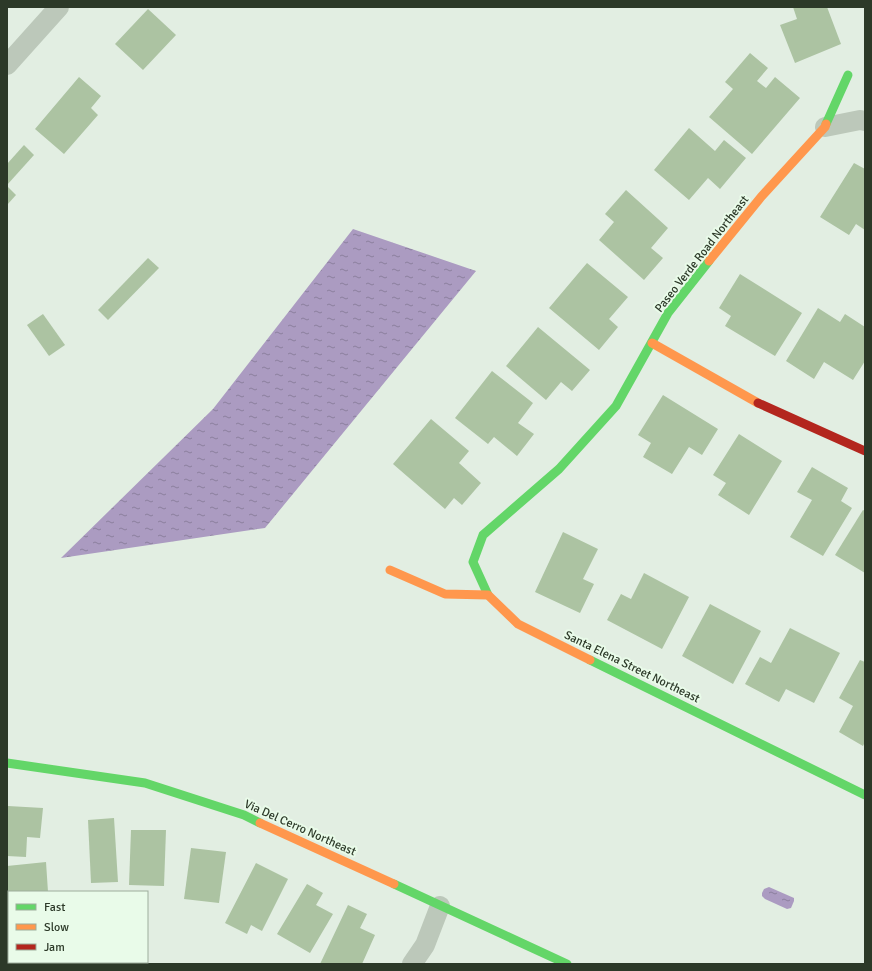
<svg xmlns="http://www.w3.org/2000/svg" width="872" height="971" viewBox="0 0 872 971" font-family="Signika,sans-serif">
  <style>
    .water { fill: url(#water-ripples) }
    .building { fill: #acc3a2 }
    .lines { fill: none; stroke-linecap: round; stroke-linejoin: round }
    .street { stroke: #bcc8ba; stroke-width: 20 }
    .fast { stroke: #63d668; stroke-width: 9 }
    .slow { stroke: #ff974d; stroke-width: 9 }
    .jam { stroke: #b3261e; stroke-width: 9 }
    .labels { text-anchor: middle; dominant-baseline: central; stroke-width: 4; stroke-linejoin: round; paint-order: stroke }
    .street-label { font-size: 12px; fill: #2c3928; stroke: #e9fbe9 }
  </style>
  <defs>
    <pattern id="water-ripples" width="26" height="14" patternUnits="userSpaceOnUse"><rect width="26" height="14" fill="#ab9bc1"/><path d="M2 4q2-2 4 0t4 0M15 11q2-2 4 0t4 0" fill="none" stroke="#8b7f9d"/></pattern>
  </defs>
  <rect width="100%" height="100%" fill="#e2eee2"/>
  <!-- water -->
  <g class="water">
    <path d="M 353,229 L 476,271 L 265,528 L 61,558 L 213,409 Z"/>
    <path d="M 769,887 L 794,898 L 794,901 L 791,908 L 787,909 L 765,899 L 762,896 L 762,893 L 764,889 Z"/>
  </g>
  <!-- building -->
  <g class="building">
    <path d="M 793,7 L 827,7 L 841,44 L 795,63 L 780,25 L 797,19 Z"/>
    <path d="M 148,9 L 176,35 L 143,70 L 115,44 Z"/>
    <path d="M 750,53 L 768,68 L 757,81 L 766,88 L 775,77 L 800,98 L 752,154 L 709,117 L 733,89 L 725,82 Z"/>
    <path d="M 79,77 L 101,96 L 91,108 L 98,115 L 64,154 L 35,129 Z"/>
    <path d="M 689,128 L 715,151 L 724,140 L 746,158 L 720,189 L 708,178 L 689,200 L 654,170 Z"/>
    <path d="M 24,145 L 34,155 L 7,185 L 7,164 Z"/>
    <path d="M 854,163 L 865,169 L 865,230 L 856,224 L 849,235 L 820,217 Z"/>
    <path d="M 7,186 L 16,195 L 7,205 Z"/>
    <path d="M 626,190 L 668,228 L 651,248 L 663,258 L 644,280 L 599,240 L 614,222 L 605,214 Z"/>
    <path d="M 148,258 L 159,268 L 108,320 L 98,310 Z"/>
    <path d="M 587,263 L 628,297 L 609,319 L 618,327 L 599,350 L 549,308 Z"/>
    <path d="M 740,274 L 802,313 L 775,356 L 725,326 L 731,316 L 719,308 Z"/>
    <path d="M 818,308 L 840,322 L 845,314 L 865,327 L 865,361 L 853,380 L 824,362 L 814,379 L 786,361 Z"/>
    <path d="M 43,314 L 65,345 L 49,356 L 27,325 Z"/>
    <path d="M 538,327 L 590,370 L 572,391 L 561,382 L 546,400 L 506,366 Z"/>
    <path d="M 492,371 L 533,403 L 518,423 L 534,434 L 517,456 L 494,437 L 488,444 L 455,418 Z"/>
    <path d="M 663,395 L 718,429 L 702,455 L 689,447 L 672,474 L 643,457 L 651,443 L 638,435 Z"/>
    <path d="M 431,419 L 469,451 L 459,463 L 481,483 L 462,505 L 454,498 L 445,509 L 393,464 Z"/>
    <path d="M 739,434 L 782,461 L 749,515 L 718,495 L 726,483 L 713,475 Z"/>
    <path d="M 812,467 L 848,488 L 841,501 L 852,508 L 823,556 L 790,537 L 812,500 L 797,492 Z"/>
    <path d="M 863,510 L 865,511 L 865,573 L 835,555 Z"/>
    <path d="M 563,532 L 598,549 L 583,579 L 594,584 L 580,613 L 535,592 Z"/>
    <path d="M 644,573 L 689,597 L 662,649 L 607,620 L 621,594 L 631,599 Z"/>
    <path d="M 710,604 L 761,631 L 733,684 L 682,656 Z"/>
    <path d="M 790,628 L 840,653 L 814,703 L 786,689 L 779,702 L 745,684 L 760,657 L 771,663 Z"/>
    <path d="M 860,660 L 865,662 L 865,742 L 863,746 L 839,732 L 853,706 L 839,698 Z"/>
    <path d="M 8,806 L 43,808 L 40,838 L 27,837 L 26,857 L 7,856 Z"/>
    <path d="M 114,818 L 118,882 L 91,883 L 88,820 Z"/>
    <path d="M 131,830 L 166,830 L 164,886 L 129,885 Z"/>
    <path d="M 191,848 L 226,852 L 219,903 L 184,899 Z"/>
    <path d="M 46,862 L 48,892 L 9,892 L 9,899 L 7,899 L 7,866 Z"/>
    <path d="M 256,863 L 288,879 L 262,931 L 251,925 L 247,934 L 225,923 Z"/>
    <path d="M 307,884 L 323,893 L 316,905 L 333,914 L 310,953 L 277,934 Z"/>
    <path d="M 348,905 L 367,914 L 360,928 L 375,935 L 362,964 L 320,964 Z"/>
    <path d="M 26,962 L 59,962 L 60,963 L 26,964 Z"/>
  </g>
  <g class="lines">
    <!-- street -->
    <g class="street">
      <path d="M 7,65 L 59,7"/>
      <path d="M 825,127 L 860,120 L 865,121"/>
      <path d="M 412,964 L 425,945 L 440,906"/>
    </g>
    <!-- fast -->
    <g class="fast">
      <path d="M 826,124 L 848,75"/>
      <path d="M 488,595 L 473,562 L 483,535 L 559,469 L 616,406 L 668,313 L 709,261"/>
      <path d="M 590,660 L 865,795"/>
      <path d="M 7,763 L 145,783 L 244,815 L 260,823"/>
      <path d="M 394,884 L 567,964"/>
    </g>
    <!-- slow -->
    <g class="slow">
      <path d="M 709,261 L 761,197 L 825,127 L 826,124"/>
      <path d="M 652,343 L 758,403"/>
      <path d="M 390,570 L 445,594 L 488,595 L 518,624 L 590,660"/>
      <path d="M 260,823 L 394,884"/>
    </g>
    <!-- jam -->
    <path class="jam" d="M 758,403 L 865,451"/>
  </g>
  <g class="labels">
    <!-- street labels -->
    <g class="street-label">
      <text transform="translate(702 254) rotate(-52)">Paseo Verde Road Northeast</text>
      <text transform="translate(632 667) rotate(26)">Santa Elena Street Northeast</text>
      <text transform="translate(300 828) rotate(24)">Via Del Cerro Northeast</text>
    </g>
  </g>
  <!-- border -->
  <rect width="872" height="971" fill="none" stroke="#2c3928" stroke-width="16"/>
  <!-- legend -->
  <rect x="8" y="891" width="140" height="72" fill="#e9fbe9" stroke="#9dad9c"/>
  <rect x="16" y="904" width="20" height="6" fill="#63d668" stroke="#9dad9c"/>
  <text x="44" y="911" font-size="12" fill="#2c3928">Fast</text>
  <rect x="16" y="924" width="20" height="6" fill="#ff974d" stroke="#9dad9c"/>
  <text x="44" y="931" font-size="12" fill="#2c3928">Slow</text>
  <rect x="16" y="944" width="20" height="6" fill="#b3261e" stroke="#9dad9c"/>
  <text x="44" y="951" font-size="12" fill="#2c3928">Jam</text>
</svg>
